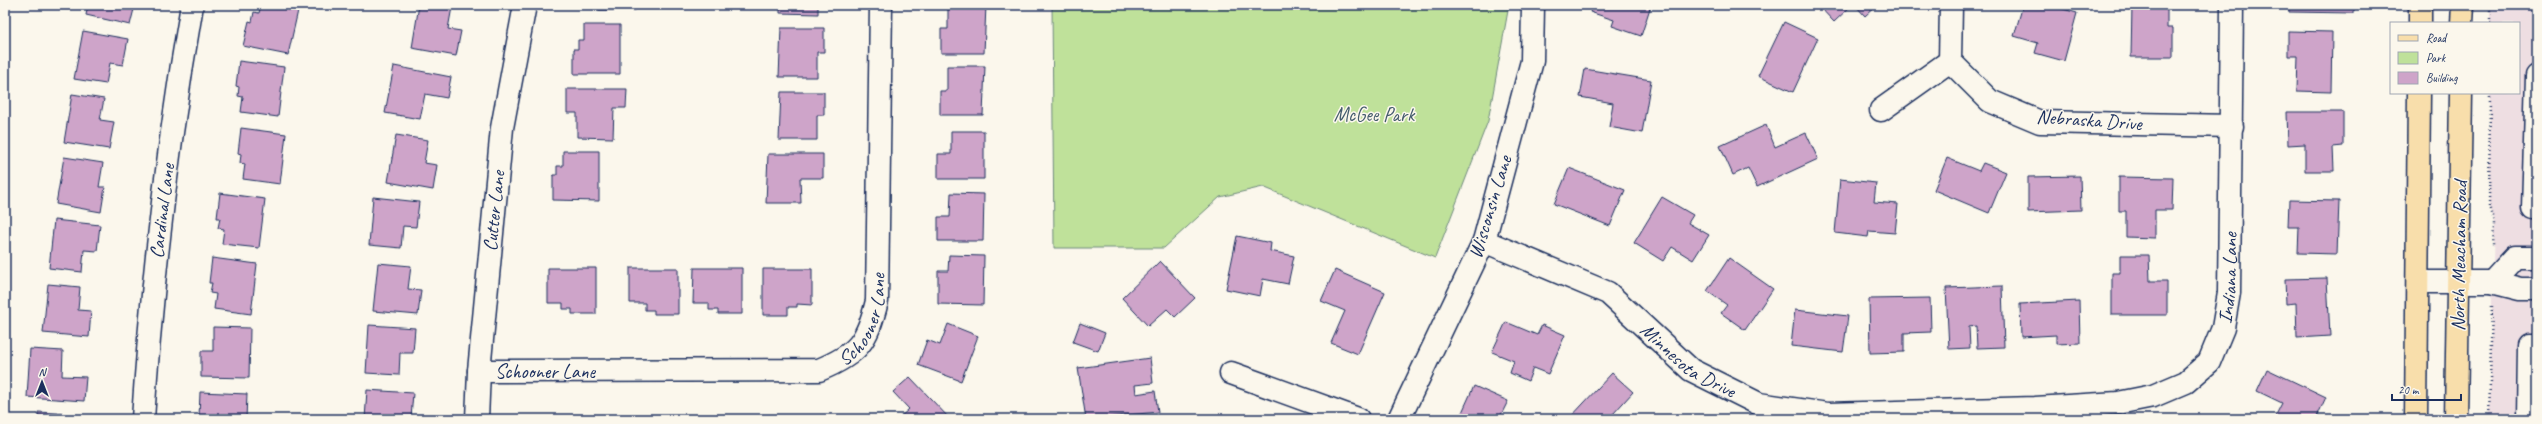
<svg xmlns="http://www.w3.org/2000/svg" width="2542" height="424" viewBox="0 0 2542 424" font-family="Caveat,sans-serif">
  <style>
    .built { fill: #eedee2 }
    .green { fill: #bfe19a; stroke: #6d887c }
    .building { fill: #cea4c9; stroke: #1b2f5e }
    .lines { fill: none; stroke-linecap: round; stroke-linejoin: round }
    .minor-casing { stroke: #1b2f5e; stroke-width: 25 }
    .major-casing { stroke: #1b2f5e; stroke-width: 25 }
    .path { stroke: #1b2f5e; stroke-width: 2.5; stroke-dasharray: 1 3; stroke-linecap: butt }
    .minor { stroke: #fbf7ec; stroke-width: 22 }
    .major { stroke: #f8deab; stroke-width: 22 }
    .labels { text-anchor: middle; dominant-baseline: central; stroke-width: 3; stroke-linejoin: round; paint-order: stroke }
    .park-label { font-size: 20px; fill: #445c6d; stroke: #fbf7ec }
    .street-label { font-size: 20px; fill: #1b2f5e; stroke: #fbf7ec }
  </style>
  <rect width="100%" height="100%" fill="#fbf7ec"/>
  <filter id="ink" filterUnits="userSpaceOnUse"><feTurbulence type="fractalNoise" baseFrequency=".025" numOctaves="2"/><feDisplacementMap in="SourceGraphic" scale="8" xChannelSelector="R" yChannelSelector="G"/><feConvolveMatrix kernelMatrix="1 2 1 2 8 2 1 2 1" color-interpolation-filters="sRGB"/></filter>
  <g filter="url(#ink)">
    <!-- built -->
    <path class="built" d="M 2490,5 L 2537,5 L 2537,419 L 2489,419 L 2494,224 L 2489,206 L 2490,93 L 2519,93 L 2519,23 L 2490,23 Z"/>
    <!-- green -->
    <path class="green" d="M 1052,5 L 1509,5 L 1488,121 L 1435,258 L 1263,187 L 1220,197 L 1164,248 L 1054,248 Z"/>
    <!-- building -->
    <g class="building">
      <path d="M 88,5 L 135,5 L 130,25 L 86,15 Z"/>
      <path d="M 261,5 L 299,6 L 288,55 L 243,46 L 249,21 L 252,22 L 254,12 L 259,13 Z"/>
      <path d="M 419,5 L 452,7 L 448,29 L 461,31 L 456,56 L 412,48 Z"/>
      <rect x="599" y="5" width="36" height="5"/>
      <path d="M 780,5 L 818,5 L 818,14 L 780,13 Z"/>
      <path d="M 948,5 L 986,5 L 984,53 L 941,53 L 941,29 L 948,29 Z"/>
      <path d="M 1593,5 L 1651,5 L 1641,36 L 1612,26 L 1614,20 L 1590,12 Z"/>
      <path d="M 1818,5 L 1852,5 L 1834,22 Z"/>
      <path d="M 1855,5 L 1877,5 L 1865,16 Z"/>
      <path d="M 2023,5 L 2049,5 L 2077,13 L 2064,61 L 2035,53 L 2038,43 L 2014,36 Z"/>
      <path d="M 2132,5 L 2167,5 L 2167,28 L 2173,28 L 2173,57 L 2131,57 Z"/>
      <path d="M 2289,5 L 2354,5 L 2354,13 L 2289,12 Z"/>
      <path d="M 1784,22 L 1818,38 L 1793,92 L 1758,76 Z"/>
      <path d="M 584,25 L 620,25 L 620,74 L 574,74 L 574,49 L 578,49 L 578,40 L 584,40 Z"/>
      <path d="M 781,28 L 824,28 L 824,52 L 817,52 L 817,77 L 779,77 Z"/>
      <path d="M 83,31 L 128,39 L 123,65 L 110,63 L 106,84 L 74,79 Z"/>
      <path d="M 2288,31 L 2332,32 L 2331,92 L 2297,91 L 2298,56 L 2288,56 Z"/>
      <path d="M 239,61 L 284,67 L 278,117 L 241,112 L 243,97 L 238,96 L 239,87 L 236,86 Z"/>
      <path d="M 394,66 L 451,77 L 447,98 L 425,94 L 420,119 L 385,113 Z"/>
      <path d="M 947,66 L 985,66 L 983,115 L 940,115 L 940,91 L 947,91 Z"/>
      <path d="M 1585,69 L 1651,80 L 1642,133 L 1609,127 L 1613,103 L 1580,97 Z"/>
      <path d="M 567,89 L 627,89 L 626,108 L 614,108 L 613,138 L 577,137 L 577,113 L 567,113 Z"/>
      <path d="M 781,92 L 824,92 L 824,115 L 817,115 L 817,140 L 779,140 Z"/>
      <path d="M 72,94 L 104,99 L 100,120 L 114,122 L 109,149 L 64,142 Z"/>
      <path d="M 2287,112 L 2343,112 L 2343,146 L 2333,147 L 2334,171 L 2305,171 L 2305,144 L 2288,145 Z"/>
      <path d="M 1766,125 L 1775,147 L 1806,133 L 1818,159 L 1757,187 L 1748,168 L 1733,175 L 1720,146 Z"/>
      <path d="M 241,128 L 286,134 L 280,184 L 243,179 L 245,164 L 240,163 L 241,154 L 238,153 Z"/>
      <path d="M 951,131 L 984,131 L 984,179 L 938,179 L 938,154 L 951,154 Z"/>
      <path d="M 396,135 L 428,140 L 424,163 L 437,165 L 433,190 L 388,182 Z"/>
      <path d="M 563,151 L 599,151 L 599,201 L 553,200 L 553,175 L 557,175 L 557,166 L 563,166 Z"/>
      <path d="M 768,154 L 823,154 L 823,178 L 800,178 L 801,203 L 766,203 Z"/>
      <path d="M 64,157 L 103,163 L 99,187 L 105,187 L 101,212 L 56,204 Z"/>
      <path d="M 1947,158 L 1979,171 L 1983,163 L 2006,172 L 1989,213 L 1934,190 Z"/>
      <path d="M 1569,168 L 1625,190 L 1610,226 L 1554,204 Z"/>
      <path d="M 2080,176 L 2081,210 L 2028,212 L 2028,177 Z"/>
      <path d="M 2119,177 L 2173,178 L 2172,210 L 2155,210 L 2155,238 L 2126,237 L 2126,211 L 2119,211 Z"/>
      <path d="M 1840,179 L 1876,183 L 1874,202 L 1898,204 L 1895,233 L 1869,231 L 1868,237 L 1835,233 Z"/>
      <path d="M 220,193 L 265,199 L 259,248 L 222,244 L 224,229 L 218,228 L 220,218 L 217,218 Z"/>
      <path d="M 951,193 L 984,194 L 983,241 L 938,241 L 938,217 L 950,217 Z"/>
      <path d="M 373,197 L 419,202 L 416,227 L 403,226 L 401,248 L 369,245 Z"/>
      <path d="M 1662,197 L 1693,215 L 1688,223 L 1709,235 L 1693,260 L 1672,247 L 1663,261 L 1634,243 Z"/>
      <path d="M 2289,200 L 2339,201 L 2337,254 L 2298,253 L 2299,227 L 2288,227 Z"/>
      <path d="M 54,220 L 100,225 L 97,251 L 84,250 L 82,272 L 49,268 Z"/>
      <path d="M 1237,236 L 1271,243 L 1270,251 L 1294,256 L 1288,284 L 1263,279 L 1260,296 L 1226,289 Z"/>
      <path d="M 949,255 L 984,256 L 983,305 L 938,304 L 938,271 L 948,271 Z"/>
      <path d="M 2120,255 L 2149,255 L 2150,281 L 2167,281 L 2167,315 L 2112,315 L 2112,273 L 2120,273 Z"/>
      <path d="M 212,258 L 257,264 L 251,314 L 214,309 L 216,294 L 210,293 L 212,283 L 209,283 Z"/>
      <path d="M 1729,258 L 1773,289 L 1745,330 L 1721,313 L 1727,305 L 1707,291 Z"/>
      <path d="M 1160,261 L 1195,298 L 1175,317 L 1167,309 L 1148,326 L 1122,298 Z"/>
      <path d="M 378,263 L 411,266 L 408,289 L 421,290 L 418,315 L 373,311 Z"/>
      <path d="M 548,268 L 596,268 L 596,314 L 572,314 L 572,309 L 563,309 L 563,303 L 548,303 Z"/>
      <path d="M 630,268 L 678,268 L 678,314 L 654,314 L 654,310 L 645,310 L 645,303 L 630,303 Z"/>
      <path d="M 694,268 L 742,268 L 742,314 L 718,314 L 718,310 L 709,310 L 709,303 L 693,303 Z"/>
      <path d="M 763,269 L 812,269 L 812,305 L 797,304 L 797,307 L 788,307 L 788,315 L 763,315 Z"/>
      <path d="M 1335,270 L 1385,292 L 1358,354 L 1331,343 L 1345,311 L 1321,301 Z"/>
      <path d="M 2327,278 L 2330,336 L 2297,338 L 2296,303 L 2286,304 L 2285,279 Z"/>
      <path d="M 48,284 L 80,287 L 78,310 L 91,311 L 89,337 L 43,333 Z"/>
      <path d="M 2002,286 L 2004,347 L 1977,348 L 1976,326 L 1969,327 L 1970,348 L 1949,349 L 1946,288 Z"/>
      <path d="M 1930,298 L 1931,332 L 1904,333 L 1904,352 L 1870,353 L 1869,299 Z"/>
      <path d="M 2079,301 L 2080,343 L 2056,344 L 2056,335 L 2021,337 L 2020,304 Z"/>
      <path d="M 1795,310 L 1848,316 L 1843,352 L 1791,346 Z"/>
      <path d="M 1506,322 L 1537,335 L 1542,325 L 1565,335 L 1548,374 L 1533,368 L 1528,381 L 1510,373 L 1514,361 L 1492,352 Z"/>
      <path d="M 1080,323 L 1105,333 L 1098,351 L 1073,342 Z"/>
      <path d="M 948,324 L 978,336 L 961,381 L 918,365 L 927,340 L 940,345 Z"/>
      <path d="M 369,325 L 415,328 L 413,353 L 400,353 L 399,375 L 366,373 Z"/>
      <path d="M 213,327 L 250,328 L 249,378 L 201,377 L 201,351 L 213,351 Z"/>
      <path d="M 30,349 L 63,351 L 62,376 L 86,377 L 84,401 L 27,397 Z"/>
      <path d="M 1150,358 L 1153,383 L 1135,385 L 1136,394 L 1155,391 L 1158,412 L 1086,419 L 1078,368 Z"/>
      <path d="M 2267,369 L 2326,397 L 2316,419 L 2274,419 L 2282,403 L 2257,391 Z"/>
      <path d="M 1612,373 L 1633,392 L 1613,414 L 1619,419 L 1569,419 Z"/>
      <path d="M 910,377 L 950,419 L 898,419 L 909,409 L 893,392 Z"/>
      <path d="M 1474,386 L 1508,401 L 1499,419 L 1459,419 Z"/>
      <path d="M 367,390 L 413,393 L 411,418 L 365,419 Z"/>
      <path d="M 200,392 L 247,394 L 246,419 L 199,418 Z"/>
      <path d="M 38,412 L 71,414 L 71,419 L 38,419 Z"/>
    </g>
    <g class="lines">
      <defs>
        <g id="minor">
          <path d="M 1951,5 L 1950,61 L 1990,101 L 2040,122 L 2232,126"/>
          <path d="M 2537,76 L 2533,208 L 2537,208"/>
          <path d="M 1881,110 L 1950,61"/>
          <path id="s1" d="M 1484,241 L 1608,293 L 1691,370 L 1759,404 L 1828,414 L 2035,408 L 2118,403 L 2153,396 L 2186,382 L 2209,362 L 2223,328 L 2229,293 L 2232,5"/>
          <path d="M 2418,282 L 2492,282 L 2520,289 L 2537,289"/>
          <path d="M 2492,282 L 2515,257 L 2537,257"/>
          <path id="s2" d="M 479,371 L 819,370 C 858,354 867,342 877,301 L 881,5"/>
          <path d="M 1231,373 L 1358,419"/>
          <path d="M 143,419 C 152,280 168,142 192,5"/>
          <path d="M 477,419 L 479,371 L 502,128 L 525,5"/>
          <path d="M 1399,419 L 1484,241 L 1532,61 L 1533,5"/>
          <path d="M 2528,419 L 2529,345 L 2537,345"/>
        </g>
        <g id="major">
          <path d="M 2420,23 L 2420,5"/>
          <path d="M 2462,23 L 2463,5"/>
          <path d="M 2416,419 L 2419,93"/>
          <path d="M 2456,419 L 2461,93"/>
        </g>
      </defs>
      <!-- minor casing -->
      <use href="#minor" class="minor-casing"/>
      <!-- major casing -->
      <use href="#major" class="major-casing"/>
      <!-- path -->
      <g class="path">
        <path d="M 2490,23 L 2490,5"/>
        <path d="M 2490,93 L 2489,206 L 2494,224 L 2493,246"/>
        <path d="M 2489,419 L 2492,305"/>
      </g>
      <!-- minor -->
      <use href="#minor" class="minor"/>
      <!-- major -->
      <use href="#major" class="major"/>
    </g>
  </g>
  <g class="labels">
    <!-- park labels -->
    <g class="park-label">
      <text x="1374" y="114">McGee Park</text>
    </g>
    <!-- street labels -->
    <g class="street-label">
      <text transform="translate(2089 120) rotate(4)">Nebraska Drive</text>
      <text transform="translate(1490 207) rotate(-73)">Wisconsin Lane</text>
      <text transform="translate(162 211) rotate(-83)">Cardinal Lane</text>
      <text transform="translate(494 211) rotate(-84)">Cutter Lane</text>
      <text transform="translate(2459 256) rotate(-89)">North Meacham Road</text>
      <text stroke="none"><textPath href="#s1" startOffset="873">Indiana Lane</textPath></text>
      <text stroke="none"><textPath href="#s2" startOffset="413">Schooner Lane</textPath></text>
      <text stroke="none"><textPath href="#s1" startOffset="240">Minnesota Drive</textPath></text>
      <text x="545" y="371">Schooner Lane</text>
    </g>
  </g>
  <!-- margin -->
  <rect width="2542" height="424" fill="none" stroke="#fbf7ec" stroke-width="20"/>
  <rect x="10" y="10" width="2522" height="404" fill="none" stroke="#1b2f5e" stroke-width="1.5" filter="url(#ink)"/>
  <!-- legend -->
  <rect x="2390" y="22" width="130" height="72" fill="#fbf7ec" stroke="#a1a7b3"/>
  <rect x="2398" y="35" width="20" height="6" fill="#f8deab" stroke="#a1a7b3"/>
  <text x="2426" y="42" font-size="12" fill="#1b2f5e">Road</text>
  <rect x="2398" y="52" width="20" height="12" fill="#bfe19a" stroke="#a1a7b3"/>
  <text x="2426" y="62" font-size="12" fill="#1b2f5e">Park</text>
  <rect x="2398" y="72" width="20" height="12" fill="#cea4c9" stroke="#a1a7b3"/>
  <text x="2426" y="82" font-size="12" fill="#1b2f5e">Building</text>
  <!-- north arrow -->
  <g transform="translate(42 382)" stroke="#fbf7ec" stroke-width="3" paint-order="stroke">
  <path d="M0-3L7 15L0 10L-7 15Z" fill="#1b2f5e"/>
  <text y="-6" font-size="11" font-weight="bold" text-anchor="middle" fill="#1b2f5e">N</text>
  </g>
  <!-- scale -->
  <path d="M2392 394v6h69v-6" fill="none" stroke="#1b2f5e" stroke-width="2"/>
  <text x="2398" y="394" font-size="12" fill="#1b2f5e" stroke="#fbf7ec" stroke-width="3" paint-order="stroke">20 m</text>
</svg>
